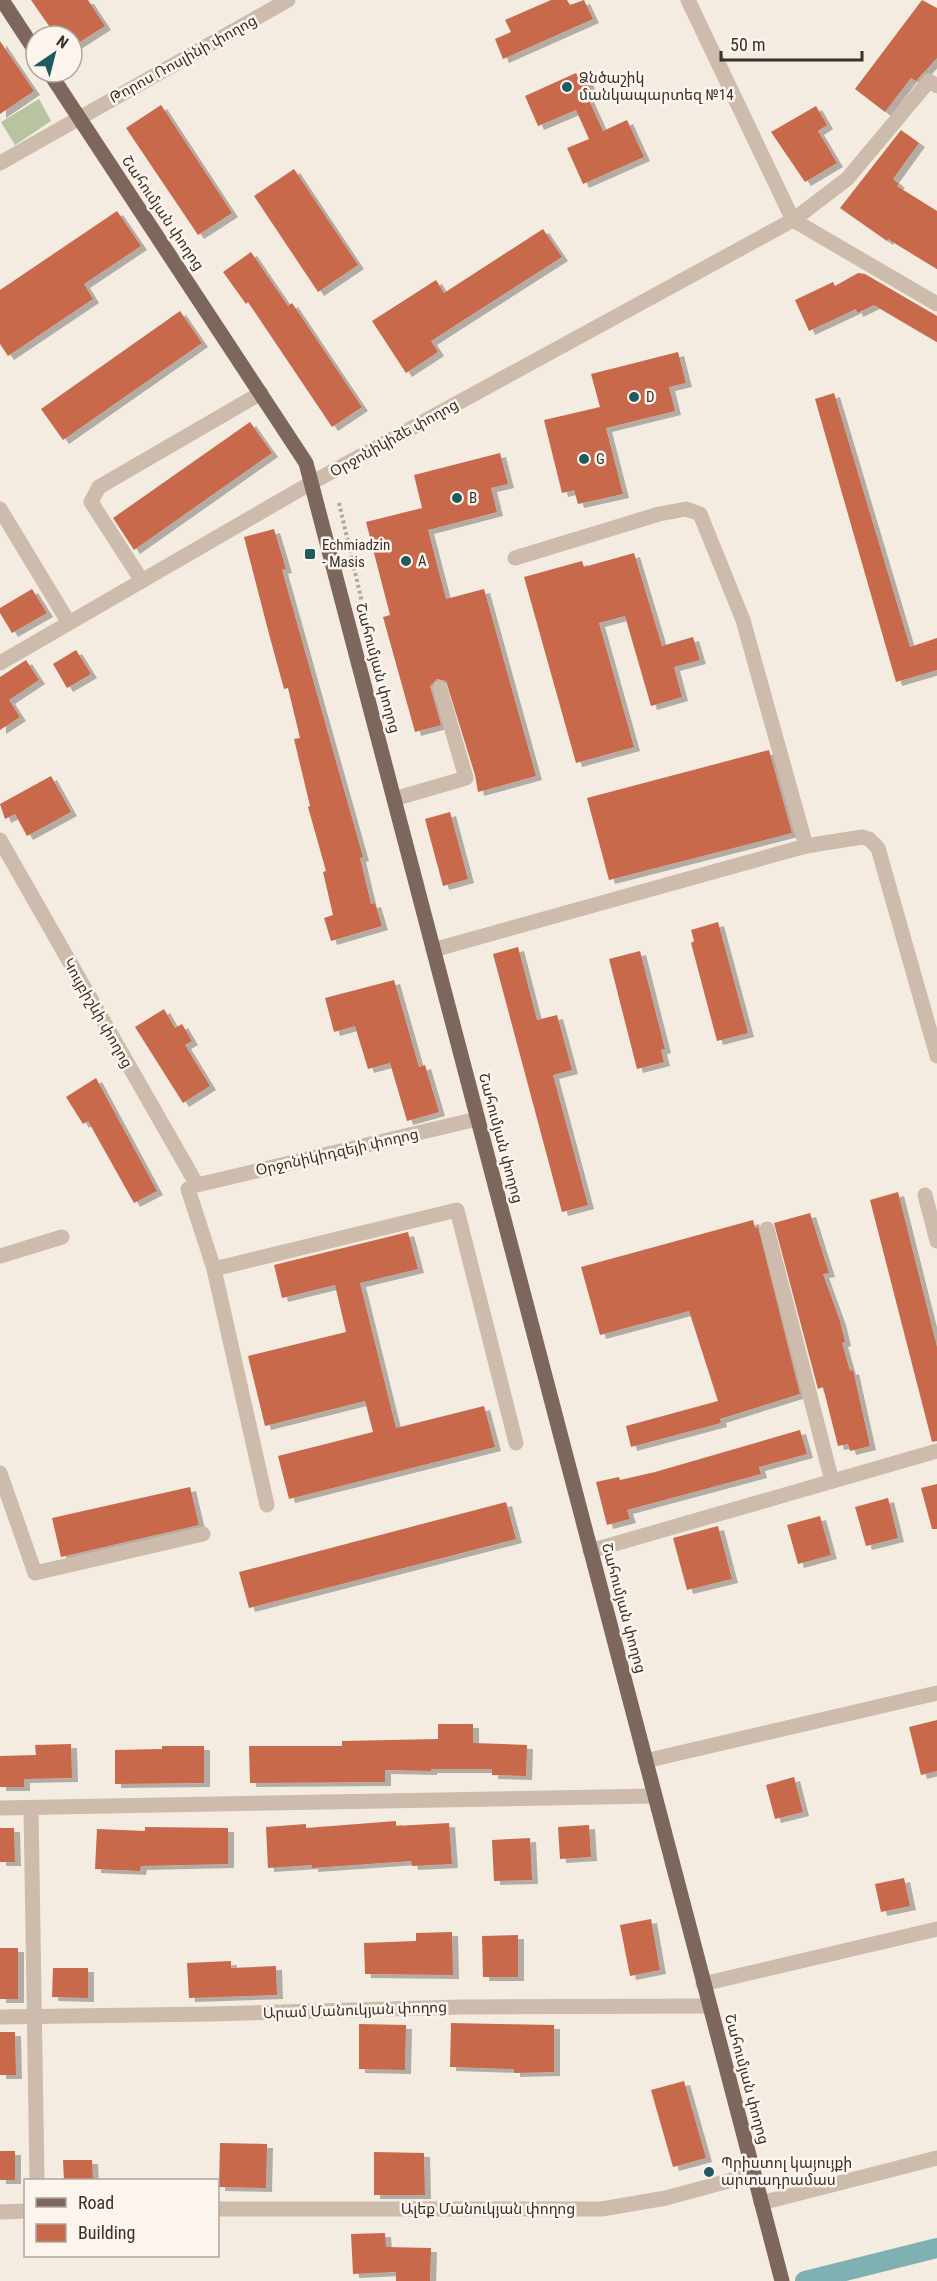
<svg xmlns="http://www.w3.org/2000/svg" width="937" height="2281" viewBox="0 0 937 2281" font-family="'Roboto Condensed','Noto Sans Armenian',sans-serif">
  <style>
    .green { fill: #b8c4a0 }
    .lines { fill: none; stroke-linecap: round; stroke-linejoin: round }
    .canal { stroke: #7fb0b2; stroke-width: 20 }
    .building { fill: #c8694b; filter: url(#shadow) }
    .path { stroke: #b9a596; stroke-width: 4; stroke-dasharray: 3 3; stroke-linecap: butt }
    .minor { stroke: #cdbbac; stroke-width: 15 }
    .major { stroke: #7d675c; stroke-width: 15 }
    .poi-dot { fill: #1f5a5e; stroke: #fbf5ee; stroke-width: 2 }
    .labels { text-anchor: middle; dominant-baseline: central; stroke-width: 5; stroke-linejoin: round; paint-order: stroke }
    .street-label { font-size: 15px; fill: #3b302b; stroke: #fbf5ee }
    .poi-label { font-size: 15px; fill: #3b302b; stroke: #fbf5ee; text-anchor: start }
  </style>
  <defs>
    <filter id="shadow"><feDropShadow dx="6" dy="4" stdDeviation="0" flood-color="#0004"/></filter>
  </defs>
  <rect width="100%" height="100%" fill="#f4ebe1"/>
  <!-- green -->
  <path class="green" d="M 39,99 L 51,121 L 15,145 L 1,122 Z"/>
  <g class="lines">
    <!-- canal -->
    <path class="canal" d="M 805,2281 L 937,2248"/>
  </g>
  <!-- building -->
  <g class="building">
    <path d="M 31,0 L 88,0 L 105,26 L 72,47 L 72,36 L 56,36 Z"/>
    <path d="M 551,0 L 567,0 L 570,5 L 584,0 L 593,19 L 503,59 L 495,39 L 511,32 L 505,20 Z"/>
    <path d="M 922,0 L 937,8 L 937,58 L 916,81 L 911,78 L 885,112 L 855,89 Z"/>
    <path d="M 0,41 L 34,91 L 0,114 Z"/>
    <path d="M 576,73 L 578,77 L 584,74 L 594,96 L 588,98 L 603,131 L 627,120 L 644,157 L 583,184 L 567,148 L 589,139 L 576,110 L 538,126 L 525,96 Z"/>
    <path d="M 161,105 L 232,213 L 198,235 L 126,128 Z"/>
    <path d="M 816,106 L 827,125 L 818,131 L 837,163 L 805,182 L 771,132 Z"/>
    <path d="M 901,130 L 919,143 L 893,179 L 899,184 L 897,186 L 937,211 L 937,269 L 888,239 L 887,241 L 840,208 Z"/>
    <path d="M 294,169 L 358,265 L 318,292 L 254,196 Z"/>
    <path d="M 117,211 L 141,246 L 84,284 L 93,299 L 8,356 L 0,344 L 0,290 Z"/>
    <path d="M 543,229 L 562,257 L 431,341 L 438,352 L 406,373 L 372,321 L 436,280 L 444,293 Z"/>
    <path d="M 251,252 L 288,306 L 292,303 L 362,407 L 332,427 L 248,302 L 246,304 L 223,272 Z"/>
    <path d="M 858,273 L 865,274 L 937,316 L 937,342 L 874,305 L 857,313 L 856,309 L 809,331 L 795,300 L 833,282 L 835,286 Z"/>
    <path d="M 180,311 L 202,343 L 63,440 L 41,409 Z"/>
    <path d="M 678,352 L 686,383 L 669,387 L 675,411 L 606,428 L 623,494 L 578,504 L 574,490 L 562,493 L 544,420 L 600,407 L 591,374 Z"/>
    <path d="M 834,393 L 910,647 L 937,638 L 937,670 L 896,682 L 815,399 Z"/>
    <path d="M 250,422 L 272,453 L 134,550 L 113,518 Z"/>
    <path d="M 500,453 L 508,484 L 491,488 L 497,512 L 428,530 L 446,599 L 484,589 L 536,776 L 478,792 L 475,775 L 446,681 L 437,679 L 430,686 L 441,725 L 415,732 L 383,617 L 390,615 L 366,522 L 422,508 L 414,475 Z"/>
    <path d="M 274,529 L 286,569 L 282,570 L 363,857 L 360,858 L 371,904 L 375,903 L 382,926 L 331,941 L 324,918 L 333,915 L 323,872 L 326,871 L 308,807 L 310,806 L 294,739 L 300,738 L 288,688 L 284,689 L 269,634 L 244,537 Z"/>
    <path d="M 634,553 L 662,646 L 693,637 L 700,660 L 674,667 L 682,697 L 651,706 L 625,616 L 599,623 L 634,747 L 576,763 L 524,577 L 582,561 L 584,567 Z"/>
    <path d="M 32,589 L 47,613 L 12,633 L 0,613 L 0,608 Z"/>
    <path d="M 76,650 L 91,674 L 67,688 L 53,664 Z"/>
    <path d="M 26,660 L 39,680 L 9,700 L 20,717 L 0,730 L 0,677 Z"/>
    <path d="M 769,750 L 792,833 L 609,880 L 587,798 Z"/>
    <path d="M 51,776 L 71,812 L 27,836 L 15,814 L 5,819 L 0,804 Z"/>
    <path d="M 450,812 L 468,879 L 443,886 L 425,819 Z"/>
    <path d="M 718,922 L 748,1033 L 717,1041 L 691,943 L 694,941 L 691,930 Z"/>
    <path d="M 518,947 L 537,1020 L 557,1015 L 572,1070 L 553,1075 L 588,1205 L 562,1212 L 493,954 Z"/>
    <path d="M 640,951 L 665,1049 L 661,1050 L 664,1062 L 637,1069 L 609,959 Z"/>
    <path d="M 394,980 L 419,1067 L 425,1065 L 439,1112 L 407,1121 L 390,1063 L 368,1069 L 355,1026 L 334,1032 L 325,998 Z"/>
    <path d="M 164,1009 L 175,1028 L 182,1024 L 192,1041 L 185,1045 L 210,1086 L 183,1103 L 135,1027 Z"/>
    <path d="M 96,1078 L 157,1191 L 134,1203 L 88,1121 L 83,1124 L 66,1097 Z"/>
    <path d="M 898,1192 L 937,1347 L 937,1441 L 932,1442 L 870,1200 Z"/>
    <path d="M 810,1213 L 829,1273 L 823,1274 L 840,1321 L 845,1342 L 842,1343 L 850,1371 L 853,1370 L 870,1446 L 850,1451 L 848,1444 L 838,1446 L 823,1387 L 818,1389 L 774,1223 Z"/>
    <path d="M 753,1220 L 755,1228 L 758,1227 L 800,1394 L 720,1419 L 721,1423 L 631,1447 L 626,1426 L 718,1401 L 689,1311 L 600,1335 L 581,1267 Z"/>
    <path d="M 408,1232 L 418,1269 L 360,1283 L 396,1428 L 484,1406 L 495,1447 L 289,1499 L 278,1456 L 373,1432 L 365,1401 L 265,1426 L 248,1356 L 346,1332 L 335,1285 L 282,1298 L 274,1265 Z"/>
    <path d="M 800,1430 L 807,1454 L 759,1467 L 761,1474 L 627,1510 L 630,1519 L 607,1525 L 596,1482 L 619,1477 L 620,1480 L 655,1472 Z"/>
    <path d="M 937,1484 L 937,1529 L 932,1529 L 921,1488 Z"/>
    <path d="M 190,1487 L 199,1525 L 61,1557 L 52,1518 Z"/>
    <path d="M 888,1498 L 898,1538 L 866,1546 L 855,1507 Z"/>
    <path d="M 506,1502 L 516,1539 L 249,1608 L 239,1572 Z"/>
    <path d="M 820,1516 L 831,1555 L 798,1564 L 787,1525 Z"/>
    <path d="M 718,1526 L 732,1579 L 687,1590 L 673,1538 Z"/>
    <path d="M 937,1720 L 937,1771 L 921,1775 L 909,1727 Z"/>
    <path d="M 438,1724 L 473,1724 L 473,1743 L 527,1745 L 526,1776 L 492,1775 L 492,1769 L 431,1769 L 431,1771 L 385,1770 L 385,1782 L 250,1783 L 249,1746 L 342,1746 L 342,1741 L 438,1739 Z"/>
    <path d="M 71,1744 L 72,1778 L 24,1779 L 24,1787 L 0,1787 L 0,1756 L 36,1755 L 35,1745 Z"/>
    <path d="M 162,1746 L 204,1746 L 204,1783 L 115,1784 L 115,1750 L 162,1749 Z"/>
    <path d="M 794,1777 L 803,1812 L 775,1819 L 766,1785 Z"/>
    <path d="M 396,1821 L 396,1826 L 449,1823 L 452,1864 L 412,1866 L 411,1861 L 312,1868 L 312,1865 L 268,1868 L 266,1827 L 306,1824 L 306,1828 Z"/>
    <path d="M 589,1825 L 591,1857 L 560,1859 L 558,1827 Z"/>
    <path d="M 145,1827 L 228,1828 L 228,1864 L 141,1866 L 140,1871 L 95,1869 L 97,1829 L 145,1831 Z"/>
    <path d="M 0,1828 L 14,1828 L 15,1862 L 0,1862 Z"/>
    <path d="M 530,1838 L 532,1880 L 494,1881 L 492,1840 Z"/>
    <path d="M 904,1878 L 910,1906 L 881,1912 L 875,1884 Z"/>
    <path d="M 651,1919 L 660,1970 L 630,1976 L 620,1925 Z"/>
    <path d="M 452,1932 L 453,1975 L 365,1974 L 364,1943 L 416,1941 L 416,1933 Z"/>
    <path d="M 518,1935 L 518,1977 L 483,1977 L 482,1936 Z"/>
    <rect x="0" y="1948" width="18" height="51"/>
    <path d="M 231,1961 L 231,1968 L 276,1966 L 277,1995 L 189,1998 L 187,1963 Z"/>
    <path d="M 53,1968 L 88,1968 L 88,1998 L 52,1997 Z"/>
    <path d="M 451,2023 L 554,2025 L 554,2072 L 514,2073 L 514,2069 L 450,2067 Z"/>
    <path d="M 359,2024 L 406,2025 L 405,2070 L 359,2069 Z"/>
    <path d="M 0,2032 L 15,2032 L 16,2075 L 0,2075 Z"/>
    <path d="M 684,2081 L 706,2158 L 673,2167 L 651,2090 Z"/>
    <path d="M 220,2143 L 267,2144 L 266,2188 L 219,2187 Z"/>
    <rect x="0" y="2151" width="15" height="29"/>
    <path d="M 374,2152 L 424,2153 L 425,2195 L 374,2195 Z"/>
    <path d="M 63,2160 L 92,2160 L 93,2181 L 64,2181 Z"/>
    <path d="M 385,2233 L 386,2247 L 431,2248 L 430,2281 L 396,2281 L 396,2272 L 353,2274 L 351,2234 Z"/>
  </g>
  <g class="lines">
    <!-- path -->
    <path class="path" d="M 339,503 L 364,611"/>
    <!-- minor -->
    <g class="minor">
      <path d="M 688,0 L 793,220"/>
      <path d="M 0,163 L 288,0"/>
      <path d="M 793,220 L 937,304"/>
      <path d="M 0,509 L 69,623"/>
      <path d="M 515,558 L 659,514 L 686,509 L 700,514 L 743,620 L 806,846"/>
      <path d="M 142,581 L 91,502 L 99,487 L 261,393"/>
      <path d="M 0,663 L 311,483 L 793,220 L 847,179 L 929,81 L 937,86"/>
      <path d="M 394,799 L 466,778 L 440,688"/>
      <path d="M 0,840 L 197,1185 L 477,1119"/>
      <path d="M 433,950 L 806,846 L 862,837 L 869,839 L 878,848 L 937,1056"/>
      <path d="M 188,1189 L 214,1269 L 267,1505"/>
      <path d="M 925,1195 L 937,1241"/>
      <path d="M 767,1229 L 832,1481"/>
      <path d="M 0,1256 L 62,1237"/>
      <path d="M 214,1269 L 457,1210 L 516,1443"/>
      <path d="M 0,1473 L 35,1573 L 203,1534"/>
      <path d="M 590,1551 L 937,1451"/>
      <path d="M 645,1761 L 937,1693"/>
      <path d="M 0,1808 L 654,1796"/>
      <path d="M 31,1808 L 37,2180"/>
      <path d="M 703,1984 L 937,1929"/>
      <path d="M 0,2017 L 211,2014 L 460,2007 L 709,2006"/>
      <path d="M 761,2203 L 937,2158"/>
      <path d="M 218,2209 L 602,2209 L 666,2198 L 754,2174"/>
      <path d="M 0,2212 L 26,2211"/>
    </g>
    <!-- major -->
    <g class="major">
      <path d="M 2,0 L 36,52"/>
      <path d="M 49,72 L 306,463 L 782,2281"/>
    </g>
  </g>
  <!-- markers -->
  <g class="poi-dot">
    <circle cx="567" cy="87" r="6"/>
    <circle cx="634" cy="397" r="6"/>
    <circle cx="584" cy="459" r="6"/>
    <circle cx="457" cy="498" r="6"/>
    <rect x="304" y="548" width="12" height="12" rx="3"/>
    <circle cx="406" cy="561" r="6"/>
    <circle cx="709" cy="2172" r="6"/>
  </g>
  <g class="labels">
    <!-- street labels -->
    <g class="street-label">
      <text transform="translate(183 59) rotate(-29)">Թորոս Ռոսլինի փողոց</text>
      <text transform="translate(163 213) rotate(56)">Շահումյան փողոց</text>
      <text transform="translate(394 438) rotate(-29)">Օրջոնիկիձե փողոց</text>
      <text transform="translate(378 668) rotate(75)">Շահումյան փողոց</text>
      <text transform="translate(98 1013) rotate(60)">Կույբիշևի փողոց</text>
      <text transform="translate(501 1138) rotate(75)">Շահումյան փողոց</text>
      <text transform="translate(337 1152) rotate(-13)">Օրջոնիկիդզեյի փողոց</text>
      <text transform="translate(624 1608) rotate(75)">Շահումյան փողոց</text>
      <text transform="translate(355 2010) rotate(-2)">Արամ Մանուկյան փողոց</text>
      <text transform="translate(747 2079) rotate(75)">Շահումյան փողոց</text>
      <text x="488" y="2209">Ալեք Մանուկյան փողոց</text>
    </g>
    <!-- poi labels -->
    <g class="poi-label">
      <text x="579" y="78">Ձնծաշիկ<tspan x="579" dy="17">մանկապարտեզ №14</tspan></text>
      <text x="646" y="397">D</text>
      <text x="596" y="459">G</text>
      <text x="469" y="498">B</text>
      <text x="322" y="545">Echmiadzin<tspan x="322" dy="17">- Masis</tspan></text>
      <text x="418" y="561">A</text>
      <text x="721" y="2163">Պրիստոլ կայույքի<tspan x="721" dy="17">արտադրամաս</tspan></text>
    </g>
  </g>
  <!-- legend -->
  <rect x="24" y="2179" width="195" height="78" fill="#fbf5ee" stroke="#aea6a0" stroke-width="1.5"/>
  <rect x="36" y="2198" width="30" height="9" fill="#7d675c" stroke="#aea6a0" stroke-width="1.5"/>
  <text x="78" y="2209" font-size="18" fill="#3b302b">Road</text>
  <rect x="36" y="2224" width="30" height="18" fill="#c8694b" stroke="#aea6a0" stroke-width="1.5"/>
  <text x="78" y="2239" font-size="18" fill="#3b302b">Building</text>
  <!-- north arrow -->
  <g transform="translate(54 54) rotate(35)"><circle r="28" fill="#fbf5ee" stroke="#aea6a0" stroke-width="1.5"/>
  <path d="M0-4.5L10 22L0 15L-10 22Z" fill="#1f5a5e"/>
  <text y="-9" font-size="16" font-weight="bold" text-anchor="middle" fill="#3b302b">N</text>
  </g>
  <!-- scale -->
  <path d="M721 51v9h141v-9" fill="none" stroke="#3b302b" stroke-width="3"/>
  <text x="730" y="51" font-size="18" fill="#3b302b" stroke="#fbf5ee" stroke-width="4.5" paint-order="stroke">50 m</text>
</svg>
